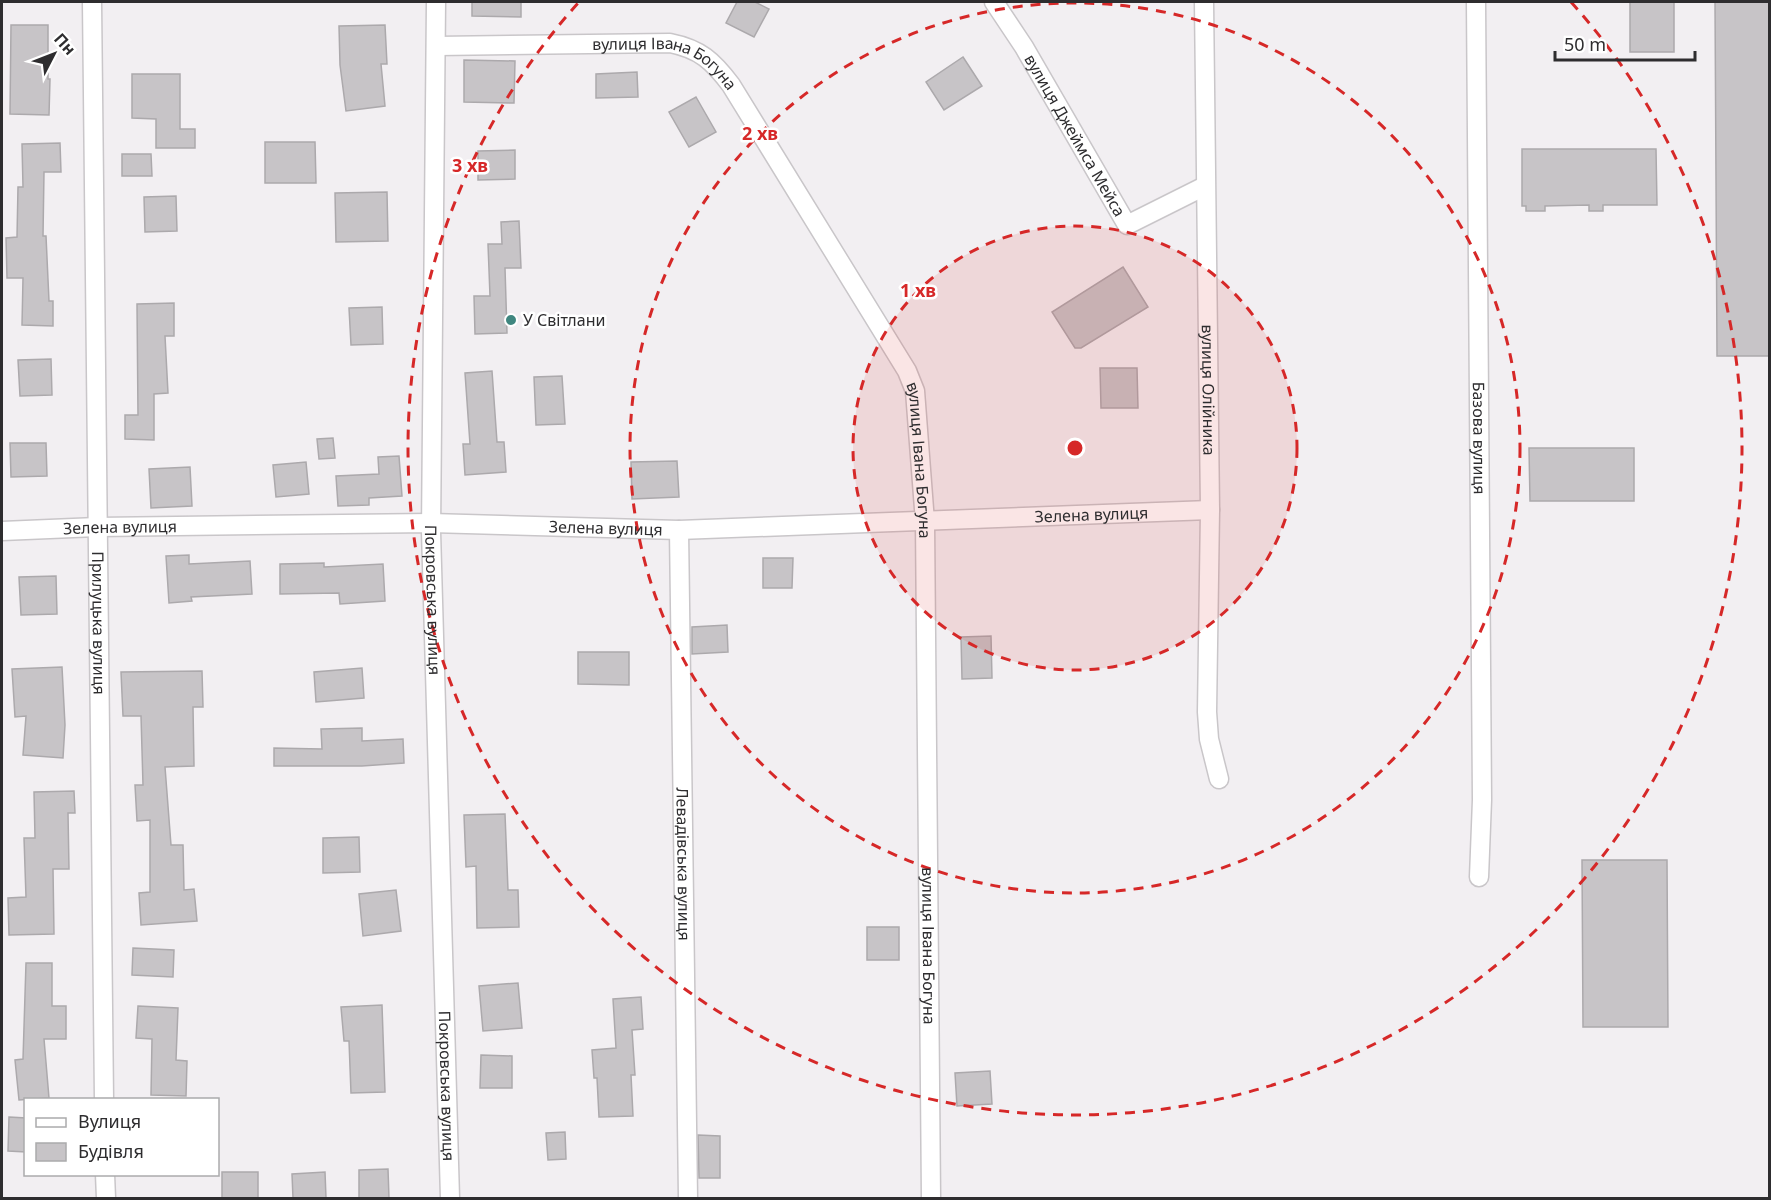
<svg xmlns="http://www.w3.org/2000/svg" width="1771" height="1200" viewBox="0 0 1771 1200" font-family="'Noto Sans',sans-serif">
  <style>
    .building { fill: #c7c4c7; stroke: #aca9ac; stroke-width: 1.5 }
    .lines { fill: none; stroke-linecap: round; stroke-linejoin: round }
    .street-casing { stroke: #c9c6c9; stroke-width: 21 }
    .street { stroke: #fff; stroke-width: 18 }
    .ring { fill: none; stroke: #d62828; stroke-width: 3; stroke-dasharray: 10 8 }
    .poi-dot { fill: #3f867f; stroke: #fff; stroke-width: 2 }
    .labels { text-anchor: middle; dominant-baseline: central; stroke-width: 5; stroke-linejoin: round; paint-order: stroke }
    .street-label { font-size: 16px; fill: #2e2d2f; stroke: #fff }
    .poi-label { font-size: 16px; fill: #2e2d2f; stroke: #fff; text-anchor: start }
    .centre { fill: #d62828; stroke: #fff; stroke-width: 3 }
    .ring-label { font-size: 18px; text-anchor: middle; font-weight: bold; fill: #d62828; stroke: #fff; stroke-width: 5; stroke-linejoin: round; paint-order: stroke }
  </style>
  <rect width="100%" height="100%" fill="#f2eff2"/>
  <!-- building -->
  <g class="building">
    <path d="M 472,2 L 521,2 L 521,17 L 472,16 Z"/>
    <path d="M 737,2 L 755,2 L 769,9 L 754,37 L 726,23 Z"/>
    <rect x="1630" y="2" width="44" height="50"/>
    <path d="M 1715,2 L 1770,2 L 1770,356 L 1717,356 Z"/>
    <path d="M 11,25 L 48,25 L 48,79 L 50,79 L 49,115 L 10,114 Z"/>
    <path d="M 385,25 L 387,64 L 381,64 L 385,106 L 346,111 L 340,65 L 339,26 Z"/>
    <path d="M 963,57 L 982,86 L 944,110 L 926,82 Z"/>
    <path d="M 464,60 L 515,61 L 514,103 L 464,102 Z"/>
    <path d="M 637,72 L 638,97 L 596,98 L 596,74 Z"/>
    <path d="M 132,74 L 180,74 L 180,129 L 195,129 L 195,148 L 156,148 L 156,119 L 132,118 Z"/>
    <path d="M 696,97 L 716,132 L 689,147 L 669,112 Z"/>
    <path d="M 265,142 L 315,142 L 316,183 L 265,183 Z"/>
    <path d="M 60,143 L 61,172 L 44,172 L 43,236 L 46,236 L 49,301 L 53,301 L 53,326 L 22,325 L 23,278 L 7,278 L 6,238 L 17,237 L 18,187 L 23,187 L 22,144 Z"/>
    <path d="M 1522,149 L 1656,149 L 1657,205 L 1603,205 L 1603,211 L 1589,211 L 1589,205 L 1545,206 L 1545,211 L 1526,211 L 1526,206 L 1522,206 Z"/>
    <path d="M 515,150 L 515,179 L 478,180 L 478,151 Z"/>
    <path d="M 122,154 L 151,154 L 152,176 L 122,176 Z"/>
    <path d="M 387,192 L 388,241 L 336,242 L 335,193 Z"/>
    <path d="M 176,196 L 177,231 L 145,232 L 144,197 Z"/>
    <path d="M 519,221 L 521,268 L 505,268 L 507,333 L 475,334 L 474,296 L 490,296 L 488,244 L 502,244 L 501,222 Z"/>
    <path d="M 1123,267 L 1148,307 L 1081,348 L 1075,348 L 1052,312 Z"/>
    <path d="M 174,303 L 174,336 L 165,336 L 168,393 L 154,394 L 154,440 L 125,439 L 125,415 L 138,415 L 137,304 Z"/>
    <path d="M 382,307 L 383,344 L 351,345 L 349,308 Z"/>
    <path d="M 51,359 L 52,395 L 20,396 L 18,360 Z"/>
    <path d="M 1100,368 L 1137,368 L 1138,408 L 1101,408 Z"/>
    <path d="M 492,371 L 497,442 L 504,442 L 506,472 L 465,475 L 463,444 L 470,444 L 465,373 Z"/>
    <path d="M 562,376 L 565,424 L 536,425 L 534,377 Z"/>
    <path d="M 333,438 L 335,458 L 319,459 L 317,439 Z"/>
    <path d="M 10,443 L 46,443 L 47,476 L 11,477 Z"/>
    <path d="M 1529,448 L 1634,448 L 1634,501 L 1530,501 Z"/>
    <path d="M 399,456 L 402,496 L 369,498 L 369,505 L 338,506 L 336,476 L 379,474 L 378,457 Z"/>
    <path d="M 677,461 L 679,497 L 632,499 L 631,462 Z"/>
    <path d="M 306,462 L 309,494 L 276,497 L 273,465 Z"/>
    <path d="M 190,467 L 192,506 L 151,508 L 149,469 Z"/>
    <path d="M 189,555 L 189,564 L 250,561 L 252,594 L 191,597 L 192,601 L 169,603 L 166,556 Z"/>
    <path d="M 763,558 L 793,558 L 792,588 L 763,588 Z"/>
    <path d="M 324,563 L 324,567 L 383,564 L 385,601 L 340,604 L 339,593 L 280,594 L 280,564 Z"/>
    <path d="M 56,576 L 57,614 L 21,615 L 19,577 Z"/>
    <path d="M 727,625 L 728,652 L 692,654 L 692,627 Z"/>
    <path d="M 991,636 L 992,678 L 962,679 L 961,637 Z"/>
    <path d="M 578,652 L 629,652 L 629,685 L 578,684 Z"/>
    <path d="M 62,667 L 65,725 L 63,758 L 23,755 L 26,716 L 15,717 L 12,669 Z"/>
    <path d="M 362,668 L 364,698 L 316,702 L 314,672 Z"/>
    <path d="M 202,671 L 203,707 L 193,707 L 194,766 L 165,767 L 171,845 L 183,845 L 184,890 L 194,889 L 197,921 L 141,925 L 139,893 L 150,892 L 150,820 L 137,821 L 135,785 L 143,785 L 141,716 L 123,716 L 121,672 Z"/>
    <path d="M 362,728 L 362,741 L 403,739 L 404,763 L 362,766 L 274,766 L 274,748 L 322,749 L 321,729 Z"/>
    <path d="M 74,791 L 75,813 L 68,813 L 69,869 L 53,869 L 54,934 L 9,935 L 8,898 L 26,897 L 24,838 L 35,838 L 34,792 Z"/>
    <path d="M 505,814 L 508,890 L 518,890 L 519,927 L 477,928 L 476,866 L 466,867 L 464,815 Z"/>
    <path d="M 359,837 L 360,872 L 323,873 L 323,838 Z"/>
    <path d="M 1582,860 L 1667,860 L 1668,1027 L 1583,1027 Z"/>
    <path d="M 396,890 L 401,931 L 363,936 L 359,894 Z"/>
    <rect x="867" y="927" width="32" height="33"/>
    <path d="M 133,948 L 174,950 L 173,977 L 132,975 Z"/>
    <path d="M 26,963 L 52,963 L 52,1006 L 66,1006 L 66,1039 L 44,1039 L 49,1098 L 19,1100 L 15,1060 L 23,1059 Z"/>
    <path d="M 518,983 L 522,1028 L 483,1031 L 479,986 Z"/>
    <path d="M 641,997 L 643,1029 L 632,1030 L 635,1075 L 631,1075 L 633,1116 L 599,1117 L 597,1078 L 594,1078 L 592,1050 L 616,1048 L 613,999 Z"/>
    <path d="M 382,1005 L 385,1092 L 351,1093 L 349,1041 L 344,1041 L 341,1007 Z"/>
    <path d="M 138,1006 L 178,1008 L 176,1060 L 187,1061 L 186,1096 L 151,1095 L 152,1039 L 136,1038 Z"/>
    <path d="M 481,1055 L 512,1056 L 512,1088 L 480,1088 Z"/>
    <path d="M 990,1071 L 992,1104 L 957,1106 L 955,1073 Z"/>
    <path d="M 9,1117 L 26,1118 L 26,1152 L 8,1151 Z"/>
    <path d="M 565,1132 L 566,1159 L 548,1160 L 546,1133 Z"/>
    <path d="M 698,1135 L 720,1136 L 720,1178 L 699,1178 Z"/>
    <path d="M 388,1169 L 389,1198 L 359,1198 L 359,1170 Z"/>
    <rect x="222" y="1172" width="36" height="26"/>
    <path d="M 325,1172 L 326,1198 L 293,1198 L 292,1174 Z"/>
  </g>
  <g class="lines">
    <defs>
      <g id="street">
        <path id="s1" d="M 92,2 L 104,1100"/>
        <path id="s2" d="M 436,2 L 431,531 L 450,1198"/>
        <path id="s3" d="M 994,2 L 1024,47 L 1127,225 L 1205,186"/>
        <path id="s4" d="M 1204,2 L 1210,510 L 1207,712 L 1209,739 L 1219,779"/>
        <path id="s5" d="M 1476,2 L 1482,800 L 1479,877"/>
        <path id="s6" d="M 437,46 L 670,43 C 700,49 713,61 731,85 L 907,371 L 915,391 L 925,522 L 931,1198"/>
        <path id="s7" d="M 679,530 L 688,1198"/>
        <path id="s8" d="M 2,531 L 97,527 L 431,523 L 679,530 L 1210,510"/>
        <path d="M 105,1174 L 106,1198"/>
      </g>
    </defs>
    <!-- street casing -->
    <use href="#street" class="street-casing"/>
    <!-- street -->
    <use href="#street" class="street"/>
  </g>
  <!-- distance rings -->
  <circle cx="1075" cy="448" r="222" fill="#d62828" fill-opacity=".12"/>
  <g class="ring">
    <circle cx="1075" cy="448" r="222"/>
    <circle cx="1075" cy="448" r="445"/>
    <path d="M1571 2A667 667 0 1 1 579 2"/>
  </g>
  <!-- markers -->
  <circle class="poi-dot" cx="511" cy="320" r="6"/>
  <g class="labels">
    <!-- street labels -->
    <g class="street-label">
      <text stroke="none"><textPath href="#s6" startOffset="234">вулиця Івана Богуна</textPath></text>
      <text stroke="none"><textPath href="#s3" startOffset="156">вулиця Джеймса Мейса</textPath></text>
      <text stroke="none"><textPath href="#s4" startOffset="388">вулиця Олійника</textPath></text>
      <text stroke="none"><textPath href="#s5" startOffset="436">Базова вулиця</textPath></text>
      <text stroke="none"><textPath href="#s6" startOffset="736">вулиця Івана Богуна</textPath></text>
      <text stroke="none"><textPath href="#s8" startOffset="1090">Зелена вулиця</textPath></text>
      <text stroke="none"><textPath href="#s8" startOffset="118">Зелена вулиця</textPath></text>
      <text stroke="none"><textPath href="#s8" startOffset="604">Зелена вулиця</textPath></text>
      <text stroke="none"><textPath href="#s2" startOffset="598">Покровська вулиця</textPath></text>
      <text stroke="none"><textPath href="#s1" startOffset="621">Прилуцька вулиця</textPath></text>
      <text stroke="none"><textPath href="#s7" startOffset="334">Левадівська вулиця</textPath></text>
      <text stroke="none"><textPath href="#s6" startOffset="1222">вулиця Івана Богуна</textPath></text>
      <text stroke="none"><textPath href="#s2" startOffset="1084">Покровська вулиця</textPath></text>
    </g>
    <!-- poi labels -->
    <g class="poi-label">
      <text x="523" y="320">У Світлани</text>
    </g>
  </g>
  <circle cx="1075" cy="448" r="9" class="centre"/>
  <g class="ring-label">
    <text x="760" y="140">2 хв</text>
    <text x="470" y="172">3 хв</text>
    <text x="918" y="297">1 хв</text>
  </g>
  <!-- border -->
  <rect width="1771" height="1200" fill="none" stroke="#2e2d2f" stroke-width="6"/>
  <!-- legend -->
  <rect x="24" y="1098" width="195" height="78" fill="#ffffff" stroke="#ababac" stroke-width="1.5"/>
  <rect x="36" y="1118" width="30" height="9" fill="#ffffff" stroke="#ababac" stroke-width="1.5"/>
  <text x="78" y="1128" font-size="18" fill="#2e2d2f">Вулиця</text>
  <rect x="36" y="1143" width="30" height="18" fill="#c7c4c7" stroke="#ababac" stroke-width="1.5"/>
  <text x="78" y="1158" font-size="18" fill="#2e2d2f">Будівля</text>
  <!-- north arrow -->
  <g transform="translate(54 54) rotate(48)" stroke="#ffffff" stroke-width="4.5" paint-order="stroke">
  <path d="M0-4.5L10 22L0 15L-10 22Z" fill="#2e2d2f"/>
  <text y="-9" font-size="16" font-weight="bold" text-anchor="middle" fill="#2e2d2f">Пн</text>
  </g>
  <!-- scale -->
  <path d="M1555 51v9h140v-9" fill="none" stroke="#2e2d2f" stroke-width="3"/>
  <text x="1564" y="51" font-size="18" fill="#2e2d2f" stroke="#ffffff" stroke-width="4.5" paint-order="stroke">50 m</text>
</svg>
